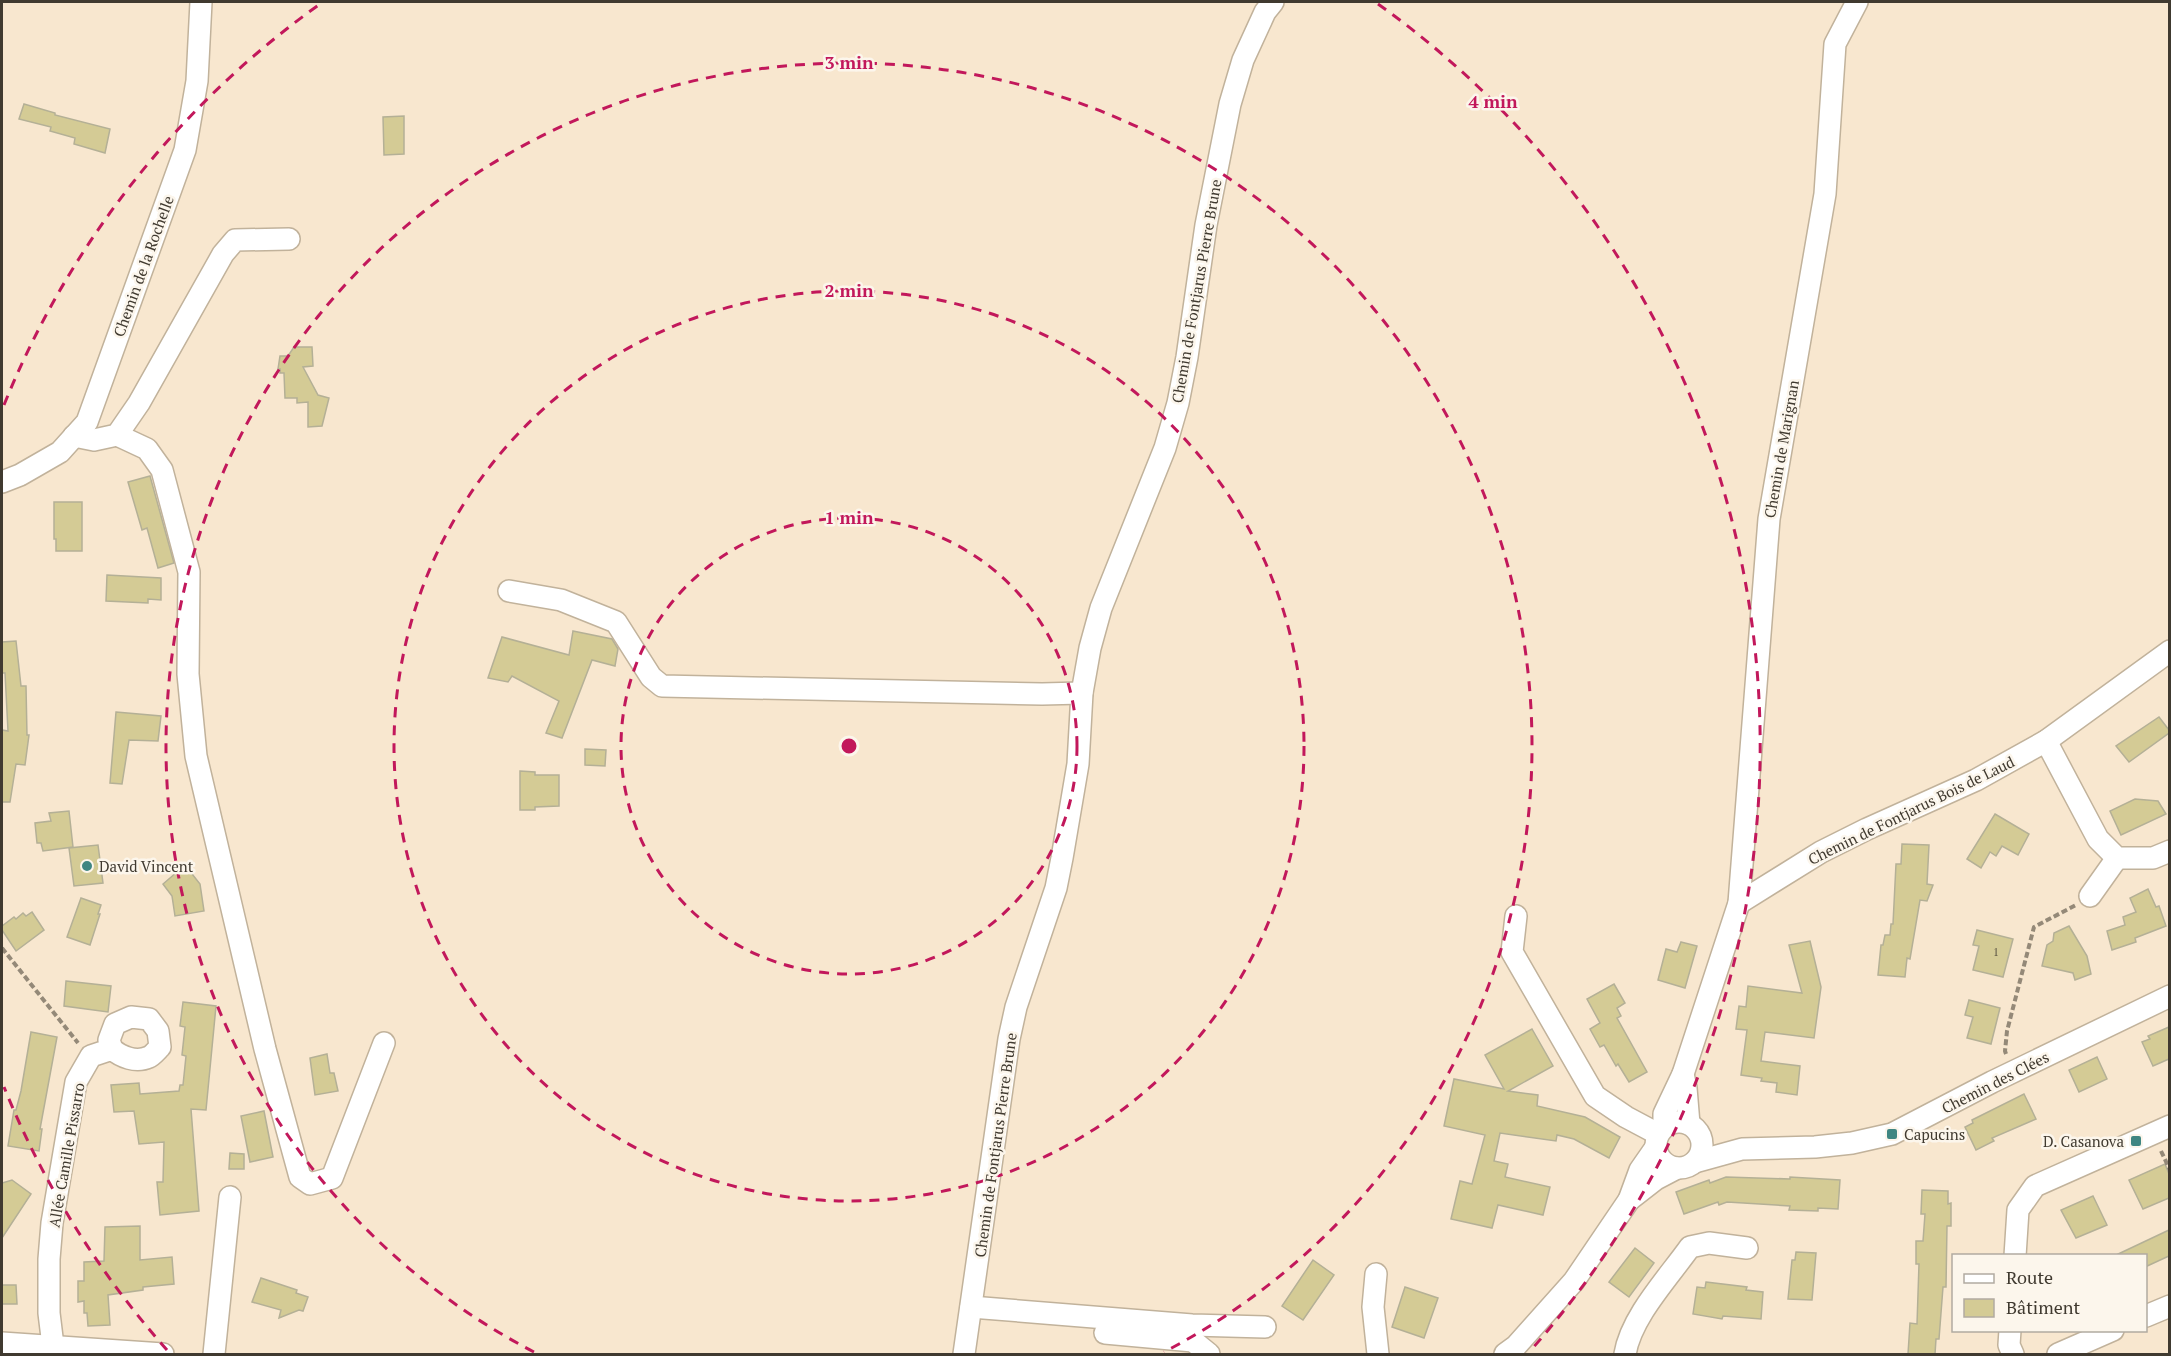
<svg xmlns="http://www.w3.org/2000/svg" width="2171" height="1356" viewBox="0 0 2171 1356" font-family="'PT Serif',serif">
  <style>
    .building { fill: #d4cb95; stroke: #b4b096; stroke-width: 1.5 }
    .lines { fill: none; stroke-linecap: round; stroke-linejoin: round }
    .minor-casing { stroke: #c1b29b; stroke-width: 24 }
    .path { stroke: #948978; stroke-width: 4; stroke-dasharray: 6 3; stroke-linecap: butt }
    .minor { stroke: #fff; stroke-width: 21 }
    .ring { fill: none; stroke: #c2185b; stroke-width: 3; stroke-dasharray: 10 8 }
    .poi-dot { fill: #3f8682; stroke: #fcf6ec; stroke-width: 2 }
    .labels { text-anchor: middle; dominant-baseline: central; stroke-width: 5; stroke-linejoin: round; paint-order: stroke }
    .number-label { font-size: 12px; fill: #655e49 }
    .street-label { font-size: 15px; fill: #403a30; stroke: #fcf6ec }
    .poi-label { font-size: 15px; fill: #403a30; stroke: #fcf6ec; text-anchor: start }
    .centre { fill: #c2185b; stroke: #fcf6ec; stroke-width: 3 }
    .ring-label { font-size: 18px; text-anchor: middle; font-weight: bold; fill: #c2185b; stroke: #fcf6ec; stroke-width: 5; stroke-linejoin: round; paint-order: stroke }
  </style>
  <rect width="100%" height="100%" fill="#f8e7cf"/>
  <!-- building -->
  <g class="building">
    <path d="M 24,104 L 55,113 L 55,115 L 110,129 L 105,153 L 74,144 L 75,138 L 50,131 L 51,127 L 19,119 Z"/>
    <path d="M 404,116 L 404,154 L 384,155 L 383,117 Z"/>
    <path d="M 294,347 L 312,347 L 313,366 L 303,367 L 318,395 L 329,398 L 322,426 L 308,427 L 308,402 L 297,403 L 297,398 L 285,398 L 284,373 L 280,373 L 280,369 L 278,369 L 280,356 L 288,356 Z"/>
    <path d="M 150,476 L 174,563 L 158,568 L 147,528 L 142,530 L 128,482 Z"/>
    <path d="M 54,502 L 82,502 L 82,551 L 56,551 L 56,539 L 54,539 Z"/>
    <path d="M 107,575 L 161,578 L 161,600 L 148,599 L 148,603 L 106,601 Z"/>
    <path d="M 573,631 L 612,639 L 618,649 L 615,666 L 592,660 L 562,738 L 546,733 L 559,701 L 512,676 L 508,682 L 488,678 L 502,637 L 569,655 Z"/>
    <path d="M 16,641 L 21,686 L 26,686 L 27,735 L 29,735 L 25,765 L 16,764 L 10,802 L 2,802 L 2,730 L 8,731 L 5,673 L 2,673 L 2,642 Z"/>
    <path d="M 116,712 L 161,716 L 158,741 L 129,740 L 122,784 L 110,783 Z"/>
    <path d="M 2159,717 L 2169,730 L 2169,733 L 2129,762 L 2116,746 Z"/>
    <path d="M 585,749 L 606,750 L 605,766 L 585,765 Z"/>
    <path d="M 520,771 L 535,772 L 535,775 L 559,775 L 559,806 L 535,807 L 535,810 L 520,810 Z"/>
    <path d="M 2135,799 L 2158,801 L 2166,814 L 2121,835 L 2110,811 Z"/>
    <path d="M 69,811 L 73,847 L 43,851 L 41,843 L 37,843 L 35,823 L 51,821 L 49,813 Z"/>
    <path d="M 1995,814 L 2029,834 L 2018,855 L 2002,846 L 1996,856 L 1990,852 L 1981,868 L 1967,859 Z"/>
    <path d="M 1902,844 L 1929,845 L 1927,884 L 1933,885 L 1927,901 L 1920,900 L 1910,959 L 1907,958 L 1905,977 L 1878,975 L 1881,945 L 1883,945 L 1885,935 L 1890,935 L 1891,924 L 1893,924 L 1896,864 L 1901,864 Z"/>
    <path d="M 98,845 L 103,883 L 74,886 L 69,848 Z"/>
    <path d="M 185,865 L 200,884 L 204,911 L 175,916 L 172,896 L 163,884 Z"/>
    <path d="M 2148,889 L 2156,907 L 2159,906 L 2166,926 L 2135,938 L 2136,942 L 2112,950 L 2107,931 L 2125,925 L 2123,917 L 2136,912 L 2130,898 Z"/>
    <path d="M 81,898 L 101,905 L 98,914 L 100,914 L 90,945 L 67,937 Z"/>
    <path d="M 32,912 L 44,930 L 16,951 L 2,930 L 2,926 L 14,917 L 16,919 L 23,913 L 26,916 Z"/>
    <path d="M 2069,926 L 2087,956 L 2091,974 L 2075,980 L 2073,973 L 2042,966 L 2047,945 L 2053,941 L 2054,933 Z"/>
    <path d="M 1977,930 L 2013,939 L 2003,977 L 1973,970 L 1979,946 L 1973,945 Z"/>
    <path d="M 1810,941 L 1821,987 L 1814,1038 L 1765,1032 L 1761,1061 L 1800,1066 L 1797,1095 L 1776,1092 L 1777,1083 L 1761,1081 L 1762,1078 L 1741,1075 L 1747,1030 L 1736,1029 L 1739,1006 L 1746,1007 L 1748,986 L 1802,993 L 1789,945 Z"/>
    <path d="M 1681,942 L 1697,946 L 1685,988 L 1658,980 L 1666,949 L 1677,952 Z"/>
    <path d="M 66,981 L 111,986 L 108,1012 L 64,1006 Z"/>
    <path d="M 1614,984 L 1625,1003 L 1617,1008 L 1621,1016 L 1617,1018 L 1647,1072 L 1629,1082 L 1618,1064 L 1616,1066 L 1604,1045 L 1600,1047 L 1590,1029 L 1600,1023 L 1587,999 Z"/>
    <path d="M 1969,1000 L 2000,1008 L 1991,1044 L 1967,1038 L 1973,1017 L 1965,1015 Z"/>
    <path d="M 183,1002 L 216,1006 L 206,1110 L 191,1109 L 199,1211 L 160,1215 L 157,1182 L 163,1182 L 164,1142 L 139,1144 L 134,1111 L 114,1112 L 111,1085 L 139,1083 L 140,1094 L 179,1091 L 180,1085 L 183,1085 L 186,1056 L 182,1055 L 185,1027 L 180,1026 Z"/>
    <path d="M 2169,1027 L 2169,1059 L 2153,1066 L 2142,1042 L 2150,1039 L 2148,1036 Z"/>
    <path d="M 1532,1029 L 1553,1066 L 1508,1091 L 1538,1095 L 1537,1106 L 1585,1117 L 1620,1137 L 1609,1158 L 1574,1139 L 1557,1135 L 1556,1141 L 1500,1133 L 1494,1161 L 1508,1164 L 1505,1177 L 1550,1187 L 1543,1215 L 1498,1205 L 1492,1228 L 1451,1219 L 1460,1181 L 1472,1184 L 1485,1135 L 1444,1126 L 1454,1079 L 1504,1089 L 1485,1055 Z"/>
    <path d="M 31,1032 L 57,1037 L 40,1129 L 42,1129 L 39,1151 L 8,1146 L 14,1110 L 16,1110 L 21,1091 Z"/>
    <path d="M 327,1054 L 330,1073 L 334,1073 L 338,1091 L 315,1095 L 310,1058 Z"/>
    <path d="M 2097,1057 L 2107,1079 L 2079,1092 L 2069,1070 Z"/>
    <path d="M 2024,1094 L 2036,1119 L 1992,1138 L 1994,1141 L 1976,1150 L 1965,1127 L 1973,1123 L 1972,1120 Z"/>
    <path d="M 264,1111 L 273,1157 L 250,1162 L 241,1116 Z"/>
    <path d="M 230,1153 L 244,1154 L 244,1169 L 229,1169 Z"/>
    <path d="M 2165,1164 L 2169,1174 L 2169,1198 L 2143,1209 L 2129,1180 Z"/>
    <path d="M 1726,1177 L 1790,1179 L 1790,1177 L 1840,1180 L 1838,1209 L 1818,1208 L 1818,1211 L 1789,1210 L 1790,1206 L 1727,1202 L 1719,1205 L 1718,1202 L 1684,1214 L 1676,1192 L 1709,1180 L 1710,1183 Z"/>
    <path d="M 12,1180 L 31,1194 L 2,1238 L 2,1183 Z"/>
    <path d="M 1922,1190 L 1948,1191 L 1948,1204 L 1951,1203 L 1951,1226 L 1947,1226 L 1946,1287 L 1943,1287 L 1939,1339 L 1936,1339 L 1935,1354 L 1908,1354 L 1910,1323 L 1917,1324 L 1919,1264 L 1916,1264 L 1916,1241 L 1923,1241 L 1925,1214 L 1921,1214 Z"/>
    <path d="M 2093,1196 L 2107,1225 L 2076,1238 L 2061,1210 Z"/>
    <path d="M 140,1226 L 140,1260 L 172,1257 L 174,1284 L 143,1287 L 143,1290 L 108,1295 L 110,1325 L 88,1326 L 87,1313 L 84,1313 L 84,1301 L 78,1302 L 78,1281 L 84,1281 L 84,1262 L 104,1261 L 105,1227 Z"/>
    <path d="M 2169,1230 L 2169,1256 L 2145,1267 L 2145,1256 L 2114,1256 Z"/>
    <path d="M 1635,1248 L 1654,1263 L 1629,1297 L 1609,1282 Z"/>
    <path d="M 1796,1252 L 1816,1253 L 1812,1300 L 1788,1299 L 1792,1260 L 1795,1260 Z"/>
    <path d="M 1313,1260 L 1334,1275 L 1303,1320 L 1282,1306 Z"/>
    <path d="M 261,1278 L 297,1290 L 296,1293 L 308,1297 L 303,1311 L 299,1310 L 279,1318 L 281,1310 L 252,1302 Z"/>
    <path d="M 1706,1282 L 1747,1287 L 1746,1290 L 1763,1292 L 1761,1319 L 1723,1316 L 1722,1319 L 1693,1314 L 1697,1287 L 1705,1288 Z"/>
    <path d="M 2,1285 L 16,1285 L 17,1304 L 2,1304 Z"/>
    <path d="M 1405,1287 L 1438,1298 L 1424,1338 L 1392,1327 Z"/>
  </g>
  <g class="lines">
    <defs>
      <g id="minor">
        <path d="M 117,435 L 147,449 L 162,470 L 189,572 L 188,674 L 196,756 L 265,1049 L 300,1177 L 310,1184 L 332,1178 L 384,1043"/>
        <path d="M 74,436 L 94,440 L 117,435 L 139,403 L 223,254 L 235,240 L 289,239"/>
        <path d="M 2,482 L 20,475 L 60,452 L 87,422 L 185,150 L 197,81 L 201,2"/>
        <path d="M 509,591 L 561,600 L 616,622 L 651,677 L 662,686 L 1042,694 L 1082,693"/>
        <path d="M 2046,741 L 2098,839 L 2117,858 L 2153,858 L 2170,851"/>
        <path d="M 2090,896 L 2117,858"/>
        <path d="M 1739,903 L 1821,852 L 1867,829 L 1976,780 L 2046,741 L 2170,651"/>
        <path d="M 1516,916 L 1512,952 L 1595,1096 L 1626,1117 L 1658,1134"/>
        <path d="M 1683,1074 L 1686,1088 L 1689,1124"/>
        <circle cx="1679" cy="1145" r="23"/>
        <path d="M 1664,1127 L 1664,1114 L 1683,1074 L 1739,903 L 1769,519 L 1825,194 L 1835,44 L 1857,2"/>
        <path d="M 1695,1162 L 1742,1149 L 1815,1147 L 1852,1143 L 1892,1134 L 1992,1082 L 2170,996"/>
        <path d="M 1629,1200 L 1656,1179 L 1677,1168"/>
        <path d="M 2015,1256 L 2018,1210 L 2035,1186 L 2170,1126"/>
        <path d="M 1376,1274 L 1373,1307 L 1378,1354"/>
        <path d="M 971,1307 L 1192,1325 L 1265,1327"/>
        <path d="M 2146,1316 L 2170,1306"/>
        <path d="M 2010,1330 L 2009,1345 L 2013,1354"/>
        <path d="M 1105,1333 L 1193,1341 L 1209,1354"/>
        <path d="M 2,1343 L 163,1354"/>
        <path d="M 54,1354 L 49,1313 L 49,1259 L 52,1223 L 76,1082 L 91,1056 L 112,1049 L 109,1040 L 115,1024 L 131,1017 L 149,1019 L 158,1031 L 160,1047 C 157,1050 152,1056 149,1057 C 136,1063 121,1057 112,1049"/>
        <path d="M 214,1354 L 230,1197"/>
        <path d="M 964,1354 L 1009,1039 L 1016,1007 L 1056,888 L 1062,858 L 1078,764 L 1082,693 L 1090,648 L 1101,608 L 1165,448 L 1178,403 L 1187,357 L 1206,225 L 1230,104 L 1243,60 L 1265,12 L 1273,2"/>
        <path d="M 1505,1354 L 1516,1346 L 1574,1281 L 1629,1200 L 1640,1170 L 1656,1147"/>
        <path d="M 1625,1354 C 1631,1317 1668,1278 1690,1247 L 1709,1243 L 1747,1248"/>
        <path d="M 2058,1354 L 2113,1330"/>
      </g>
    </defs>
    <!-- minor casing -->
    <use href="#minor" class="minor-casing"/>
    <!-- path -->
    <g class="path">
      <path d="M 2,948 L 78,1043"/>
      <path d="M 2006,1054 L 2005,1051 L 2007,1031 L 2034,927 L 2076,905"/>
      <path d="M 2161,1151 L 2170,1170"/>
    </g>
    <!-- minor -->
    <use href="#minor" class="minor"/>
  </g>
  <!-- distance rings -->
  <g class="ring">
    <circle cx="849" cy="746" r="228"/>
    <circle cx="849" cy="746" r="455"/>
    <path d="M534 1352A683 683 0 1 1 1164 1352"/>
    <path d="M167 1350A911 911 0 0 1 4 1087M4 405A911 911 0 0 1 320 4M1378 4A911 911 0 0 1 1531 1350"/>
  </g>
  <!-- markers -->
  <g class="poi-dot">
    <circle cx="87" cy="866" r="6"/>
    <rect x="1886" y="1128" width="12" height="12" rx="3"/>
    <rect x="2130" y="1135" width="12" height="12" rx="3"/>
  </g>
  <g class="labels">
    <!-- number labels -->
    <g class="number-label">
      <text x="1996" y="951">1</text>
    </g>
    <!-- street labels -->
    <g class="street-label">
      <text transform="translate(143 266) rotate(-70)">Chemin de la Rochelle</text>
      <text transform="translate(1196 291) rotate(-80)">Chemin de Fontjarus Pierre Brune</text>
      <text transform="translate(1781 449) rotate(-80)">Chemin de Marignan</text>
      <text transform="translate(1911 810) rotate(-26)">Chemin de Fontjarus Bois de Laud</text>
      <text transform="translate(1995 1082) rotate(-27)">Chemin des Clées</text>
      <text transform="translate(995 1145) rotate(-82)">Chemin de Fontjarus Pierre Brune</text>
      <text transform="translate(66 1155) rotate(-80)">Allée Camille Pissarro</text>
    </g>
    <!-- poi labels -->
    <g class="poi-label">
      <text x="99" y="866">David Vincent</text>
      <text x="1904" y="1134">Capucins</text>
      <text x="2124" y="1141" text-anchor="end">D. Casanova</text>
    </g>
  </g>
  <circle cx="849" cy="746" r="9" class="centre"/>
  <g class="ring-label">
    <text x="849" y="69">3 min</text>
    <text x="1493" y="108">4 min</text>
    <text x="849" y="297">2 min</text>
    <text x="849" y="524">1 min</text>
  </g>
  <!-- border -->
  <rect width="2171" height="1356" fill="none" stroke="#403a30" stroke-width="6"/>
  <!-- legend -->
  <rect x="1952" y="1254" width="195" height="78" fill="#fcf6ec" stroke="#b1aba1" stroke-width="1.5"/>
  <rect x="1964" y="1274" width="30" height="9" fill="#ffffff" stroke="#b1aba1" stroke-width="1.5"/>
  <text x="2006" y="1284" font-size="18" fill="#403a30">Route</text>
  <rect x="1964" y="1299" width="30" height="18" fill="#d4cb95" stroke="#b1aba1" stroke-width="1.5"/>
  <text x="2006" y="1314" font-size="18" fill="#403a30">Bâtiment</text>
</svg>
